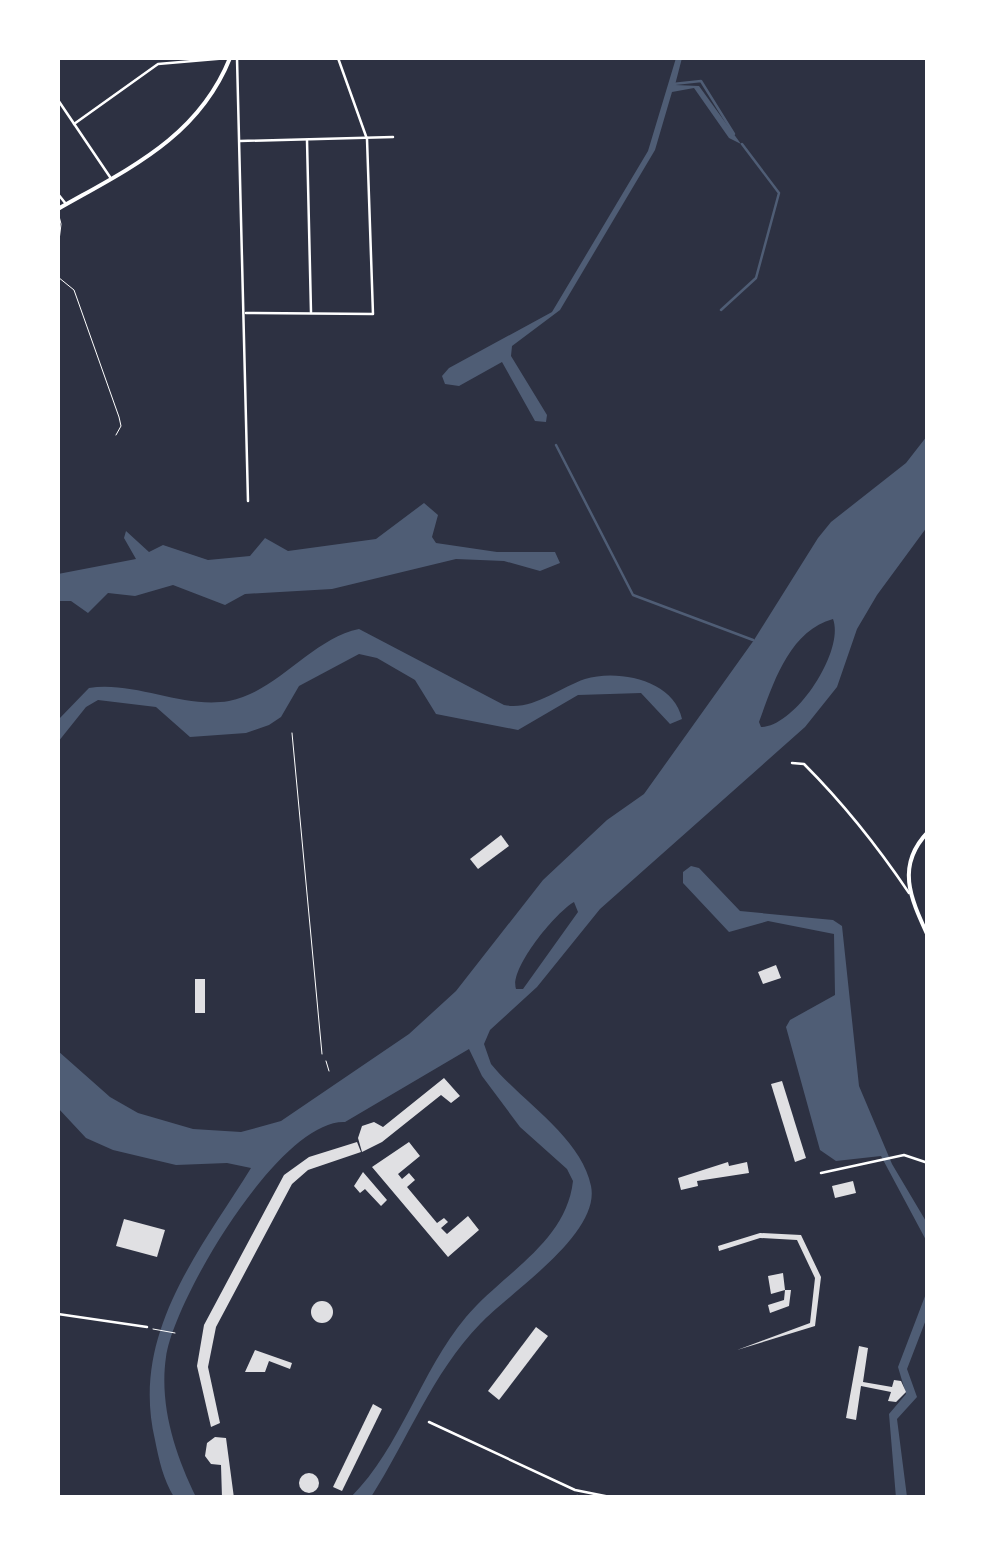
<svg xmlns="http://www.w3.org/2000/svg" width="985" height="1555" viewBox="0 0 985 1555" font-family="Merriweather,serif">
  <style>
    .water { fill: #4f5d75; fill-rule: evenodd }
    .lines { fill: none; stroke-linecap: round; stroke-linejoin: round }
    .stream { stroke: #4f5d75; stroke-width: 2.5 }
    .building { fill: #e0e0e3 }
    .path { stroke: #fff; stroke-width: 1 }
    .service { stroke: #fff; stroke-width: 1 }
    .minor { stroke: #fff; stroke-width: 2.5 }
    .tertiary { stroke: #fff; stroke-width: 4 }
    .secondary { stroke: #fff; stroke-width: 4 }
  </style>
  <rect width="100%" height="100%" fill="#2d3142"/>
  <!-- water -->
  <g class="water">
    <path d="M 676,58 L 682,58 L 675,85 L 699,86 L 741,144 L 729,138 L 694,88 L 672,92 L 655,150 L 560,310 L 512,346 L 511,356 L 547,415 L 546,422 L 535,421 L 502,362 L 459,386 L 445,384 L 442,376 L 449,368 L 552,312 L 648,151 Z"/>
    <path d="M 927,436 L 927,527 L 877,595 L 857,629 L 837,687 L 805,727 L 600,909 L 537,987 L 490,1030 L 484,1044 L 491,1064 C 521,1101 581,1137 591,1186 C 601,1234 509,1293 480,1324 C 433,1372 407,1441 371,1497 L 351,1497 C 401,1447 420,1372 466,1317 C 503,1273 566,1243 573,1181 L 567,1169 L 520,1127 L 482,1076 L 469,1049 L 345,1122 C 280,1119 174,1299 166,1357 C 159,1405 175,1454 196,1497 L 174,1497 C 163,1479 159,1460 155,1440 C 130,1334 199,1252 251,1168 L 227,1163 L 176,1165 L 113,1150 L 86,1138 L 58,1108 L 58,1051 L 110,1097 L 138,1113 L 193,1129 L 241,1132 L 281,1121 L 409,1034 L 456,991 L 543,880 L 607,820 L 644,794 L 754,640 L 818,538 L 831,522 L 906,463 ZM 833,619 C 845,651 795,727 761,727 L 759,722 C 773,684 789,631 833,619 ZM 574,902 L 578,912 L 523,989 L 516,989 C 509,969 555,913 574,902 Z"/>
    <path d="M 424,503 L 438,515 L 432,537 L 436,543 L 497,552 L 555,552 L 560,563 L 540,571 L 504,561 L 456,559 L 332,589 L 245,594 L 225,605 L 173,585 L 135,596 L 108,593 L 88,613 L 71,601 L 58,601 L 58,574 L 136,559 L 124,538 L 126,531 L 149,552 L 163,545 L 208,560 L 250,556 L 265,538 L 288,551 L 376,539 Z"/>
    <path d="M 359,629 L 504,705 C 532,711 559,688 585,679 C 618,669 674,680 682,719 L 670,724 L 641,693 L 578,695 L 518,730 L 436,714 L 415,680 L 377,658 L 359,654 L 299,686 L 281,717 L 269,725 L 246,733 L 190,737 L 156,707 L 98,700 L 86,707 L 58,742 L 58,720 L 89,688 C 135,681 183,709 229,701 C 279,691 311,639 359,629 Z"/>
    <path d="M 691,866 L 699,868 L 740,911 L 833,920 L 842,926 L 859,1086 L 892,1164 L 927,1223 L 927,1242 L 881,1156 L 836,1161 L 820,1150 L 786,1027 L 790,1020 L 835,995 L 834,934 L 768,921 L 729,932 L 683,883 L 683,872 Z"/>
    <path d="M 927,1291 L 927,1317 L 907,1369 L 917,1397 L 897,1419 L 907,1497 L 896,1498 L 889,1414 L 906,1394 L 898,1367 Z"/>
  </g>
  <g class="lines">
    <!-- stream -->
    <g class="stream">
      <path d="M 673,84 L 701,81 L 734,134"/>
      <path d="M 721,310 L 756,278 L 779,193 L 742,144"/>
      <path d="M 556,445 L 633,595 L 753,640"/>
    </g>
  </g>
  <!-- building -->
  <g class="building">
    <path d="M 501,835 L 509,846 L 478,869 L 470,859 Z"/>
    <path d="M 776,965 L 781,978 L 763,984 L 758,972 Z"/>
    <rect x="195" y="979" width="10" height="34"/>
    <path d="M 444,1078 L 460,1096 L 451,1103 L 441,1095 L 382,1142 L 362,1152 L 358,1138 L 362,1126 L 374,1122 L 383,1127 Z"/>
    <path d="M 782,1081 L 806,1158 L 795,1162 L 771,1084 Z"/>
    <path d="M 357,1142 L 361,1152 L 308,1170 L 292,1184 L 216,1327 L 208,1367 L 220,1423 L 211,1427 L 197,1366 L 204,1325 L 284,1175 L 309,1157 Z"/>
    <path d="M 409,1142 L 420,1156 L 398,1174 L 402,1179 L 409,1173 L 415,1180 L 407,1187 L 437,1223 L 444,1218 L 448,1222 L 441,1228 L 447,1234 L 468,1216 L 479,1230 L 448,1257 L 372,1167 Z"/>
    <path d="M 728,1162 L 729,1166 L 747,1162 L 749,1173 L 697,1181 L 698,1186 L 681,1190 L 678,1178 Z"/>
    <path d="M 363,1172 L 387,1200 L 381,1206 L 365,1189 L 360,1193 L 354,1186 Z"/>
    <path d="M 853,1181 L 856,1193 L 835,1198 L 832,1186 Z"/>
    <path d="M 124,1219 L 165,1230 L 157,1257 L 116,1246 Z"/>
    <path d="M 760,1233 L 801,1235 L 821,1277 L 815,1326 L 737,1350 L 810,1323 L 815,1278 L 797,1240 L 760,1238 L 719,1251 L 718,1246 Z"/>
    <path d="M 783,1273 L 785,1290 L 791,1290 L 789,1306 L 770,1313 L 768,1305 L 784,1300 L 785,1290 L 771,1294 L 768,1276 Z"/>
    <circle cx="322" cy="1312" r="11"/>
    <path d="M 536,1327 L 548,1336 L 499,1400 L 488,1391 Z"/>
    <path d="M 859,1346 L 868,1348 L 863,1382 L 892,1387 L 894,1380 L 901,1381 L 906,1392 L 896,1402 L 888,1401 L 891,1392 L 861,1386 L 856,1420 L 846,1418 Z"/>
    <path d="M 255,1350 L 292,1363 L 290,1369 L 269,1361 L 265,1372 L 245,1372 Z"/>
    <path d="M 373,1404 L 382,1409 L 342,1491 L 333,1487 Z"/>
    <path d="M 215,1437 L 226,1438 L 234,1498 L 222,1498 L 221,1465 L 211,1464 L 205,1456 L 207,1443 Z"/>
    <circle cx="309" cy="1483" r="10"/>
  </g>
  <g class="lines">
    <!-- path -->
    <g class="path">
      <path d="M 326,1061 L 329,1071"/>
      <path d="M 153,1329 L 175,1333"/>
    </g>
    <!-- service -->
    <g class="service">
      <path d="M 58,212 L 61,224 L 58,249"/>
      <path d="M 58,277 L 74,290 L 119,417 L 121,426 L 116,435"/>
      <path d="M 292,733 L 322,1054"/>
    </g>
    <!-- minor -->
    <g class="minor">
      <path d="M 237,58 L 248,501"/>
      <path d="M 256,58 L 288,58"/>
      <path d="M 58,100 L 110,177"/>
      <path d="M 74,124 L 158,64 L 228,58"/>
      <path d="M 307,140 L 311,312"/>
      <path d="M 240,141 L 393,137"/>
      <path d="M 58,194 L 66,204"/>
      <path d="M 246,313 L 373,314 L 367,139 L 338,58"/>
      <path d="M 792,763 L 804,764 C 843,803 878,847 909,893"/>
      <path d="M 821,1173 L 904,1155 L 928,1163"/>
      <path d="M 58,1314 L 147,1327"/>
      <path d="M 429,1422 L 575,1490 L 615,1498"/>
      <path d="M 577,1496 L 578,1498"/>
    </g>
    <!-- tertiary -->
    <path class="tertiary" d="M 58,209 C 128,169 198,138 230,58"/>
    <!-- secondary -->
    <path class="secondary" d="M 928,832 C 895,866 911,899 928,936"/>
  </g>
  <!-- border -->
  <rect width="985" height="1555" fill="none" stroke="#ffffff" stroke-width="120"/>
</svg>
